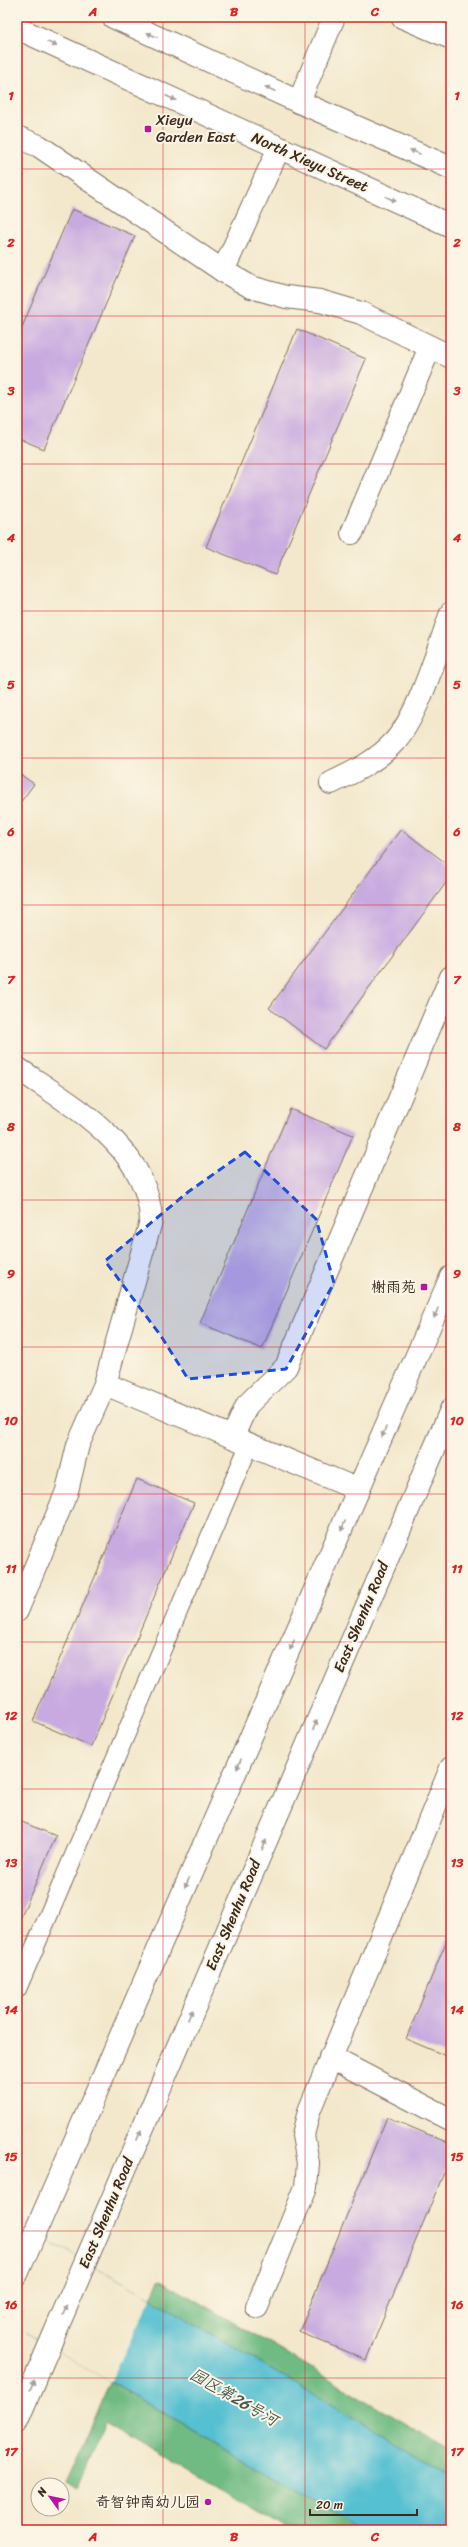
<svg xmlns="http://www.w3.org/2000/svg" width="468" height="2547" viewBox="0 0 468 2547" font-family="Sriracha,'LXGW WenKai TC',sans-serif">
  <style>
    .forest { fill: #70bb83; stroke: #567250 }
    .water { fill: #55c0d1; stroke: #487578 }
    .pier { fill: #f3e8cc }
    .building { fill: #c8aae0 }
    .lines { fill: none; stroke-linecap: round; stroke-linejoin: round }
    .lane-casing { stroke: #7b6c5b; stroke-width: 20 }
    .street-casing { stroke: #7b6c5b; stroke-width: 24 }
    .secondary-casing { stroke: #7b6c5b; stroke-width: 24 }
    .lane { stroke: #fff; stroke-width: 18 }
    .street { stroke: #fff; stroke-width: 22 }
    .secondary { stroke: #fff; stroke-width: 22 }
    .oneway { fill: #a79f9a }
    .marked { fill: #1d4ed8; fill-opacity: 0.2; stroke: #1d4ed8; stroke-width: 3; stroke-dasharray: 8 5; stroke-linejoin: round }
    .grid { fill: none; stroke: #d62828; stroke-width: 1; stroke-opacity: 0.55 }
    .poi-dot { fill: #b5179e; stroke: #fcf5e5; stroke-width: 1.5 }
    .labels { text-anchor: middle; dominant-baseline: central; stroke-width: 4; stroke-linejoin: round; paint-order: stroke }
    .poi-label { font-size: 15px; fill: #3b2a1e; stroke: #fcf5e5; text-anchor: end }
    .street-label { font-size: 15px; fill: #3b2a1e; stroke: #fcf5e5 }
    .water-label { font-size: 16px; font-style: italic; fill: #435754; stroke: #fcf5e5 }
    .neatline { fill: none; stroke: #d62828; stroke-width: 1.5 }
    .grid-label { font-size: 13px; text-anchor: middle; font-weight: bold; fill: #d62828 }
  </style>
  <rect width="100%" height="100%" fill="#fcf5e5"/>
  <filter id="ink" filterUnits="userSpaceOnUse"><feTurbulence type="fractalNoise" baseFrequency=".025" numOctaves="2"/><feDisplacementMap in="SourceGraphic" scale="8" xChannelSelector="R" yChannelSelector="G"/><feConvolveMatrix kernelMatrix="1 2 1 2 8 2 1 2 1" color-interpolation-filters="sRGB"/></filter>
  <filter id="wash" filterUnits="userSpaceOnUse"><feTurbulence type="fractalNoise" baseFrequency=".012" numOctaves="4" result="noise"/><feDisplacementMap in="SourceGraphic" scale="16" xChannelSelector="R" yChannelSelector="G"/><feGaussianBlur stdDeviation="0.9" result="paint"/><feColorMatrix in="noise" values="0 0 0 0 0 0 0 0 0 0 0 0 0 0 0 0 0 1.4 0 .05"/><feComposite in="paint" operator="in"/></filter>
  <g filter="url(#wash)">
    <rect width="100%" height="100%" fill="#f3e8cc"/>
    <!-- forest -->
    <g class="forest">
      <path d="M 159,2279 L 451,2450 L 451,2475 L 151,2298 Z"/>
      <path d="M 110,2382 L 363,2530 L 287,2530 L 105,2423 L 77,2489 L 65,2482 Z"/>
    </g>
    <!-- water -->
    <path class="water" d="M 17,2223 L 151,2298 L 451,2475 L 451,2530 L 363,2530 L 17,2327 Z"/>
    <!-- pier -->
    <path class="pier" d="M 17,2223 L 151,2298 L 110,2382 L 17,2327 Z"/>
    <g id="blocks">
      <!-- building -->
      <g class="building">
        <path d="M 72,209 L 135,236 L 44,449 L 17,438 L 17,339 Z"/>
        <path d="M 297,329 L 366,359 L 275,575 L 206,547 Z"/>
        <path d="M 17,772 L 34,784 L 17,807 Z"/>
        <path d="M 401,829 L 451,867 L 451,876 L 324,1049 L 269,1008 Z"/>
        <path d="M 290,1109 L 353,1135 L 262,1349 L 200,1323 Z"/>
        <path d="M 137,1479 L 194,1503 L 91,1746 L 33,1721 Z"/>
        <path d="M 17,1820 L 56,1836 L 17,1926 Z"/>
        <path d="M 451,1930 L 451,2058 L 406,2039 Z"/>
        <path d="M 387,2117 L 451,2144 L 451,2156 L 366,2360 L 299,2332 Z"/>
      </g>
    </g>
  </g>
  <g filter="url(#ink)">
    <use href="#blocks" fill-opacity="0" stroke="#7b6c5b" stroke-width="1"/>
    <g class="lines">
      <defs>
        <path id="lane" d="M 17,1989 L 250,1443"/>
        <g id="street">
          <path d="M 402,17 L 451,38"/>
          <path d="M 299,102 L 334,17"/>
          <path d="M 17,137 L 39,146 L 223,271 L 251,287 L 286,297 L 320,301 L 361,313 L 451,357"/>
          <path d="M 223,271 L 279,148"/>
          <path d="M 352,533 L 430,347"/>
          <path d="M 331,783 C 354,772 377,761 395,741 C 419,714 438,649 451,613"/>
          <path d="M 17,1068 C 71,1105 149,1147 151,1221 L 105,1384 L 78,1445 L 67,1491 L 17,1611"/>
          <path d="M 105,1384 L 359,1490"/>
          <path d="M 233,1436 L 247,1405 L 286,1367 L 451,977"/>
          <path d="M 330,2057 L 451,2120"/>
          <path d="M 257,2307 L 306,2187 L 308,2163 L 303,2135 L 309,2111 L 451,1768"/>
        </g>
        <g id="secondary">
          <path d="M 113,17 L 299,102 L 451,168"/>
          <path d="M 17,28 L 451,226"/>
          <path d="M 17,2274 L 451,1277"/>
          <path d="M 17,2421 L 451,1410"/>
        </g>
      </defs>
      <!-- lane casing -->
      <use href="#lane" class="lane-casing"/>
      <!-- street casing -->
      <use href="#street" class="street-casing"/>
      <!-- secondary casing -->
      <use href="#secondary" class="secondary-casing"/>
      <!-- lane -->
      <use href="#lane" class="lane"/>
      <!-- street -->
      <use href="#street" class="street"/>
      <!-- secondary -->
      <use href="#secondary" class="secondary"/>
    </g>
    <!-- one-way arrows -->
    <defs><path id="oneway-solid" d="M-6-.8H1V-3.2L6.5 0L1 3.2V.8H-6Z"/></defs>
    <g class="oneway">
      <use href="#oneway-solid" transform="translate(152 35) rotate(-155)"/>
      <use href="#oneway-solid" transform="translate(52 44) rotate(25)"/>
      <use href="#oneway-solid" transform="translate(270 89) rotate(-155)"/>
      <use href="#oneway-solid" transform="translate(171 98) rotate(25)"/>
      <use href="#oneway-solid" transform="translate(415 152) rotate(-157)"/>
      <use href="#oneway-solid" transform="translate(391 199) rotate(24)"/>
      <use href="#oneway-solid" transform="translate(436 1313) rotate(113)"/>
      <use href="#oneway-solid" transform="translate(384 1432) rotate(113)"/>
      <use href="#oneway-solid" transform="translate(343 1526) rotate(113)"/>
      <use href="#oneway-solid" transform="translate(292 1645) rotate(114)"/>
      <use href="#oneway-solid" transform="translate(315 1725) rotate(-67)"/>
      <use href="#oneway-solid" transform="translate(239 1764) rotate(114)"/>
      <use href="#oneway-solid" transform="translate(264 1845) rotate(-67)"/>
      <use href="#oneway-solid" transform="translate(187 1883) rotate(114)"/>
      <use href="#oneway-solid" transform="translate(190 2015) rotate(-67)"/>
      <use href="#oneway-solid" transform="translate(139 2135) rotate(-67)"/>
      <use href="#oneway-solid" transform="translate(65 2310) rotate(-67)"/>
      <use href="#oneway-solid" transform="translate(32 2385) rotate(-67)"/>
    </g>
  </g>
  <!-- marked area -->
  <path class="marked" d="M 245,1152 L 316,1219 L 334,1283 L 286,1369 L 188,1379 L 161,1336 L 105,1261 L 188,1192 Z"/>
  <!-- grid -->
  <path class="grid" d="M 163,17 L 163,2530M 305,17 L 305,2530M 17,169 L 451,169M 17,316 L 451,316M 17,464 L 451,464M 17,611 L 451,611M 17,758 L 451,758M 17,905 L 451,905M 17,1053 L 451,1053M 17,1200 L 451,1200M 17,1347 L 451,1347M 17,1494 L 451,1494M 17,1642 L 451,1642M 17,1789 L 451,1789M 17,1936 L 451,1936M 17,2083 L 451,2083M 17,2231 L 451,2231M 17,2378 L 451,2378"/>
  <!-- markers -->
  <g class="poi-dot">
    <rect x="144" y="125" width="8" height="8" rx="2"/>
    <rect x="420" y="1283" width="8" height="8" rx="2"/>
    <circle cx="208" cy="2502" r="4"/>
  </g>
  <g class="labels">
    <!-- poi labels -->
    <g class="poi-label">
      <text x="156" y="120" text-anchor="start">Xieyu<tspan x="156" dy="17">Garden East</tspan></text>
      <text x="416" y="1287">榭雨苑</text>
      <text x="200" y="2502">奇智钟南幼儿园</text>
    </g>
    <!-- street labels -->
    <g class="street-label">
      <text transform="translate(310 162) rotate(24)">North Xieyu Street</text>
      <text transform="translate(361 1617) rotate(-67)">East Shenhu Road</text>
      <text transform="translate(233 1915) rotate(-67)">East Shenhu Road</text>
      <text transform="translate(106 2213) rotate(-67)">East Shenhu Road</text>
    </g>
    <!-- water labels -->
    <g class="water-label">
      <text transform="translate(234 2397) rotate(30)">园区第26号河</text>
    </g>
  </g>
  <!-- margin -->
  <rect width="468" height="2547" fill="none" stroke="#fcf5e5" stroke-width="44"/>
  <!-- north arrow -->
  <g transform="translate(50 2497) rotate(303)"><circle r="19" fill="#fcf5e5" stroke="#afa495"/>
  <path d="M0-3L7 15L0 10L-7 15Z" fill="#b5179e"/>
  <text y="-6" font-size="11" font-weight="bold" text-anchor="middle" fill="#3b2a1e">N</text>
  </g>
  <!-- scale -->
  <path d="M310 2509v6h107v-6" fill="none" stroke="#3b2a1e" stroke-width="2"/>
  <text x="316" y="2509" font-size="12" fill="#3b2a1e" stroke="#fcf5e5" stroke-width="3" paint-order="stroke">20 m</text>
  <rect x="22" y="22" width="424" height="2503" class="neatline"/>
  <g class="grid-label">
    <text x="93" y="16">A</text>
    <text x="234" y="16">B</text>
    <text x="375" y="16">C</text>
    <text x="11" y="100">1</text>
    <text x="457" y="100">1</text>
    <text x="11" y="247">2</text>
    <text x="457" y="247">2</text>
    <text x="11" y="395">3</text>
    <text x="457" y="395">3</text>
    <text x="11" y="542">4</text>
    <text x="457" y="542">4</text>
    <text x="11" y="689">5</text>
    <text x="457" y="689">5</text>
    <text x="11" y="836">6</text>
    <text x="457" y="836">6</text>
    <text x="11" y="984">7</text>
    <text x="457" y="984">7</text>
    <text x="11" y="1131">8</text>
    <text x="457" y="1131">8</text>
    <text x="11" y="1278">9</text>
    <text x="457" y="1278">9</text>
    <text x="11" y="1425">10</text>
    <text x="457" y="1425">10</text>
    <text x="11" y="1573">11</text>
    <text x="457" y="1573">11</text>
    <text x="11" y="1720">12</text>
    <text x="457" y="1720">12</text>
    <text x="11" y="1867">13</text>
    <text x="457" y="1867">13</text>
    <text x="11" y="2014">14</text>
    <text x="457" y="2014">14</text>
    <text x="11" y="2161">15</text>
    <text x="457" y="2161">15</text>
    <text x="11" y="2309">16</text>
    <text x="457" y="2309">16</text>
    <text x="11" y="2456">17</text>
    <text x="457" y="2456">17</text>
    <text x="93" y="2541">A</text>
    <text x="234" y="2541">B</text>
    <text x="375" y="2541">C</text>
  </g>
</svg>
